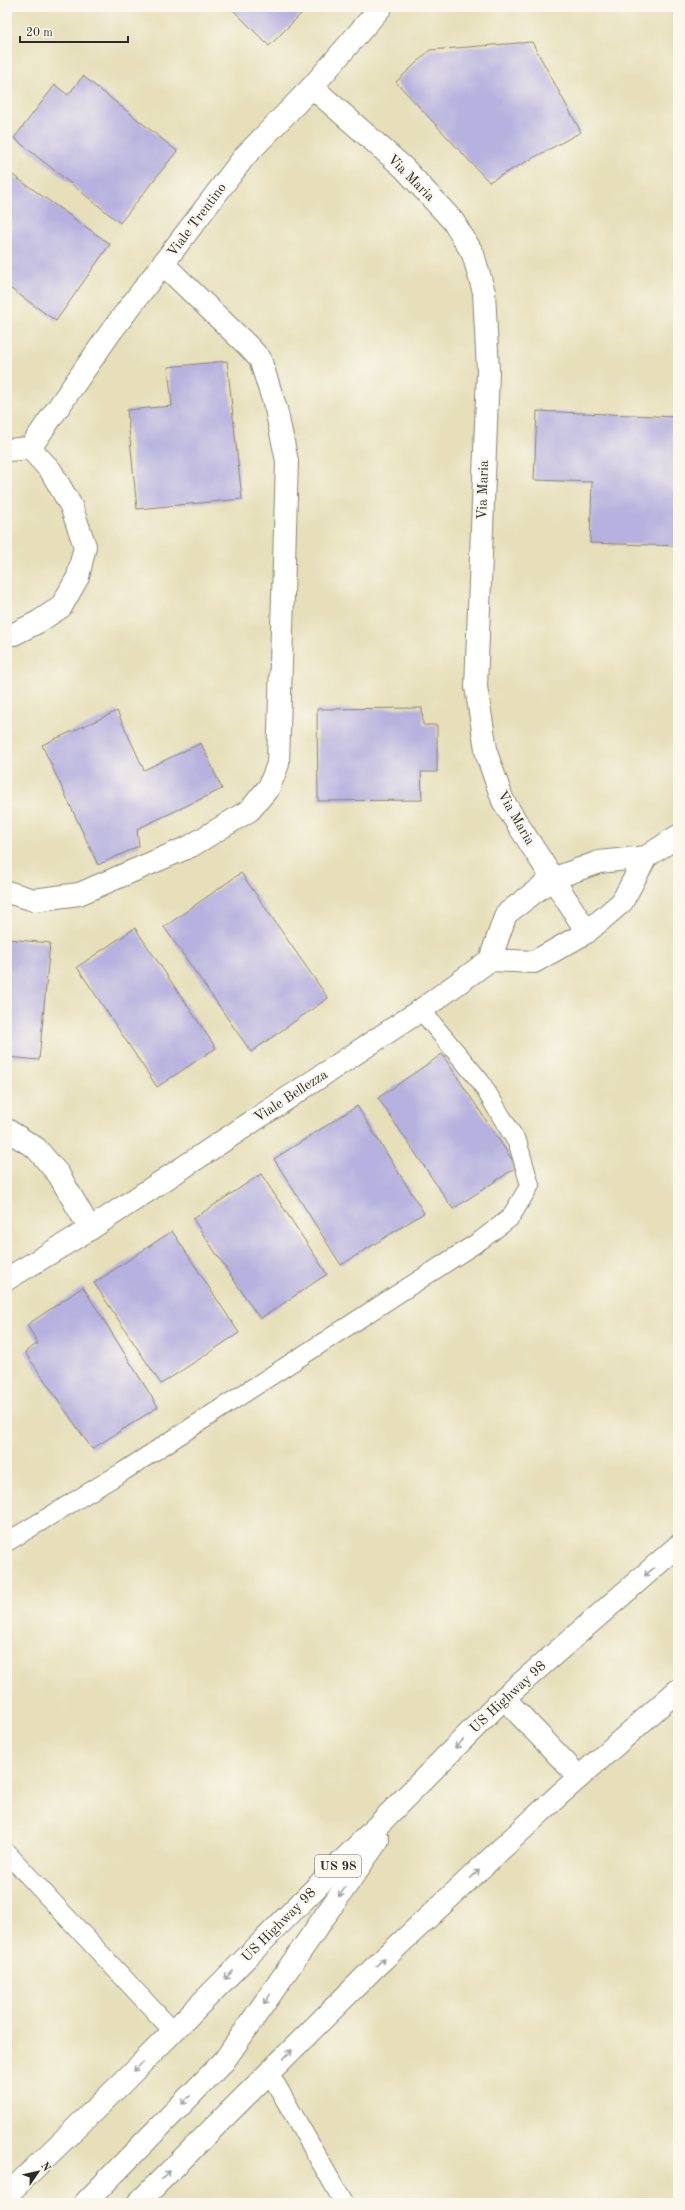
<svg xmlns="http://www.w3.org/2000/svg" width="685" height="2210" viewBox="0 0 685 2210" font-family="'Old Standard TT',serif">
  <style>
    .building { fill: #b6b1de }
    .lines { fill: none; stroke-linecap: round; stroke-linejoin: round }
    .lane-casing { stroke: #888572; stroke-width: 20 }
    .street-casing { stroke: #888572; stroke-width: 24 }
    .primary-casing { stroke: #888572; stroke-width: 24 }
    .lane { stroke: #fff; stroke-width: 18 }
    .street { stroke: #fff; stroke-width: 22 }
    .primary { stroke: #fff; stroke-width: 22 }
    .oneway { stroke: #a0a0a0 }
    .labels { text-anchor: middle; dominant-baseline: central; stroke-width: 4; stroke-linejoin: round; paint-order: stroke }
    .shield { fill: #fbf7ec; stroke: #696865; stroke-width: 1 }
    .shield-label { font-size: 13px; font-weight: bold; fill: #2b2b2b }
    .street-label { font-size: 14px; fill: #2b2b2b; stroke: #fbf7ec }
  </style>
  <rect width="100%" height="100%" fill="#fbf7ec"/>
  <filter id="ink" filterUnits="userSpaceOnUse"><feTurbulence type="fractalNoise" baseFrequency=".025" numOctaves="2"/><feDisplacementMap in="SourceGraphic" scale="8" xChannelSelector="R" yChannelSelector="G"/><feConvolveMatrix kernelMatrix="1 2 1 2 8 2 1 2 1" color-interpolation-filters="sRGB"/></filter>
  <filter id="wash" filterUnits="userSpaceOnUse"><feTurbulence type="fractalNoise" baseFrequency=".012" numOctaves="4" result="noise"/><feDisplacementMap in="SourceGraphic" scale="16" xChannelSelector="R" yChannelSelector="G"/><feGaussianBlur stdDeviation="0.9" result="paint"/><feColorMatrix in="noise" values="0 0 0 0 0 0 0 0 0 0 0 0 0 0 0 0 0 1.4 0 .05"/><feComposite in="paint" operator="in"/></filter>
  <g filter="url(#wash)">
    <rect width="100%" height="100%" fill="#e6dfba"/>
    <g id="blocks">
      <!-- building -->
      <g class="building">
        <path d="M 230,7 L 308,7 L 269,46 Z"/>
        <path d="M 532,42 L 581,132 L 489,182 L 396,82 L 430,50 Z"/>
        <path d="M 83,76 L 177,151 L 120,223 L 14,138 L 55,85 L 68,95 Z"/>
        <path d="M 7,171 L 110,244 L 56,321 L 7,286 Z"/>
        <path d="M 227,361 L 242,499 L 137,509 L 127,410 L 172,406 L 168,367 Z"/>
        <path d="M 537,411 L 678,417 L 678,546 L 590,543 L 592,482 L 534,480 Z"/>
        <path d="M 422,708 L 423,725 L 437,725 L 437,772 L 421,772 L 422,800 L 318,801 L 317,709 Z"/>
        <path d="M 117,711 L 144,770 L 201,743 L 222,789 L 137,829 L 139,846 L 98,865 L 42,745 Z"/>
        <path d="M 241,873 L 328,998 L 251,1052 L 164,927 Z"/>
        <path d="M 135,928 L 216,1048 L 157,1087 L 77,967 Z"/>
        <path d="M 7,939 L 50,943 L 39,1060 L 7,1057 Z"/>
        <path d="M 442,1054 L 517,1167 L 453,1209 L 378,1098 Z"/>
        <path d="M 357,1106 L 424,1213 L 341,1265 L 274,1159 Z"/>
        <path d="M 261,1174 L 327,1274 L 260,1319 L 193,1219 Z"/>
        <path d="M 172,1231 L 239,1333 L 161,1384 L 94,1283 Z"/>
        <path d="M 83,1287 L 158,1407 L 92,1449 L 25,1352 L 38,1343 L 27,1325 Z"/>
        <path d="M 7,1377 L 11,1377 L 8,1396 L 7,1396 Z"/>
      </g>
    </g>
  </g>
  <g filter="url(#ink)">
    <use href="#blocks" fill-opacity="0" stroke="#888572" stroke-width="1"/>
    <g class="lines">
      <defs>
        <g id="lane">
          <path d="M 7,1542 L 124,1471 L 481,1240 L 510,1218 L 530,1185 L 518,1144 L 480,1081 L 421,1010"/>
          <path d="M 7,1853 L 173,2031"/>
          <path d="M 269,2072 L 344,2203"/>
        </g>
        <g id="street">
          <path d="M 312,87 L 404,168 L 453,221 L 473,254 L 484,292 L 488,371 L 476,687 L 487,755 L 503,801 L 587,932"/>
          <path d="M 30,448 L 110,333 L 245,156 L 312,87 L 381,7"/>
          <path d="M 7,450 L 30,448 L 51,471 L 71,506 L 85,546 L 78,577 L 61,607 L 38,622 L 14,634 L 7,634"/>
          <path d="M 7,892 L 34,900 L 79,894 L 191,846 L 250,810 L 269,787 L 278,764 L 287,461 L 276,409 L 260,359 L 248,346 L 163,264"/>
          <path d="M 490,960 L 534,962 L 587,932 L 622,902 L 646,857"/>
          <path d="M 7,1130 L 36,1148 L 59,1175 L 90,1229"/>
          <path d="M 7,1279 L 90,1229 L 421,1010 L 490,960 L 506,914 L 552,879 L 599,862 L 646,857 L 678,836"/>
        </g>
        <g id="primary">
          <path d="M 504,1698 L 579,1777"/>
          <path d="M 7,2195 L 124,2081 L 504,1698 L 678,1546"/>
          <path d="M 85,2203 L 224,2061 L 378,1840"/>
          <path d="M 138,2203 L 374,1968 L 559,1795 L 678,1690"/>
        </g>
      </defs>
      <!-- lane casing -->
      <use href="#lane" class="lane-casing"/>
      <!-- street casing -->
      <use href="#street" class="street-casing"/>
      <!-- primary casing -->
      <use href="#primary" class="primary-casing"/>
      <!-- lane -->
      <use href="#lane" class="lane"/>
      <!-- street -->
      <use href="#street" class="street"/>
      <!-- primary -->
      <use href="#primary" class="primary"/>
    </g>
    <!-- one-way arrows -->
    <defs><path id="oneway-shaft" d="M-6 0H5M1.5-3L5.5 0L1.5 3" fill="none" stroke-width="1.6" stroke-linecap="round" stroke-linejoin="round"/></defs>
    <g class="oneway">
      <use href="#oneway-shaft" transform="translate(649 1572) rotate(139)"/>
      <use href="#oneway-shaft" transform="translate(459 1744) rotate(135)"/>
      <use href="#oneway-shaft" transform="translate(475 1874) rotate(-43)"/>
      <use href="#oneway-shaft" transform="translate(342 1892) rotate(125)"/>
      <use href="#oneway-shaft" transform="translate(380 1962) rotate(-43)"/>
      <use href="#oneway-shaft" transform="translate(229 1975) rotate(135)"/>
      <use href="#oneway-shaft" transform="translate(267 1999) rotate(125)"/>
      <use href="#oneway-shaft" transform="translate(288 2054) rotate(-45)"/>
      <use href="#oneway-shaft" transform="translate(138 2067) rotate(135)"/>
      <use href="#oneway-shaft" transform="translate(186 2100) rotate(135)"/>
      <use href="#oneway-shaft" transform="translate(166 2175) rotate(-45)"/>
    </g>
  </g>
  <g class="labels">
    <!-- shield labels -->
    <rect class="shield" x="315" y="1855" width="46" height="22" rx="3"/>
    <g class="shield-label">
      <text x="338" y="1866">US 98</text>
    </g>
    <!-- street labels -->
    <g class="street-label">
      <text transform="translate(411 178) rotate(45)">Via Maria</text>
      <text transform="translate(197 220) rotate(-53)">Viale Trentino</text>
      <text transform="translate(483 490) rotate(-88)">Via Maria</text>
      <text transform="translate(516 818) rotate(60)">Via Maria</text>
      <text transform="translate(291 1096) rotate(-33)">Viale Bellezza</text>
      <text transform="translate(508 1697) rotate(-43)">US Highway 98</text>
      <text transform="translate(279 1925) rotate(-45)">US Highway 98</text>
    </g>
  </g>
  <!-- margin -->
  <rect width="685" height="2210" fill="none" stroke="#fbf7ec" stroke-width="24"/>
  <!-- north arrow -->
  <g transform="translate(38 2172) rotate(56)" stroke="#fbf7ec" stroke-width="3" paint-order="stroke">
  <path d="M0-3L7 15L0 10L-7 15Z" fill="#2b2b2b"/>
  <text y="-6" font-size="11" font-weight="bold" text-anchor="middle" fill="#2b2b2b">N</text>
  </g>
  <!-- scale -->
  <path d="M20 36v6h108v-6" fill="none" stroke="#2b2b2b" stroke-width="2"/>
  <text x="26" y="36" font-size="12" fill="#2b2b2b" stroke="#fbf7ec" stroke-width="3" paint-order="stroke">20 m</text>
</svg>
